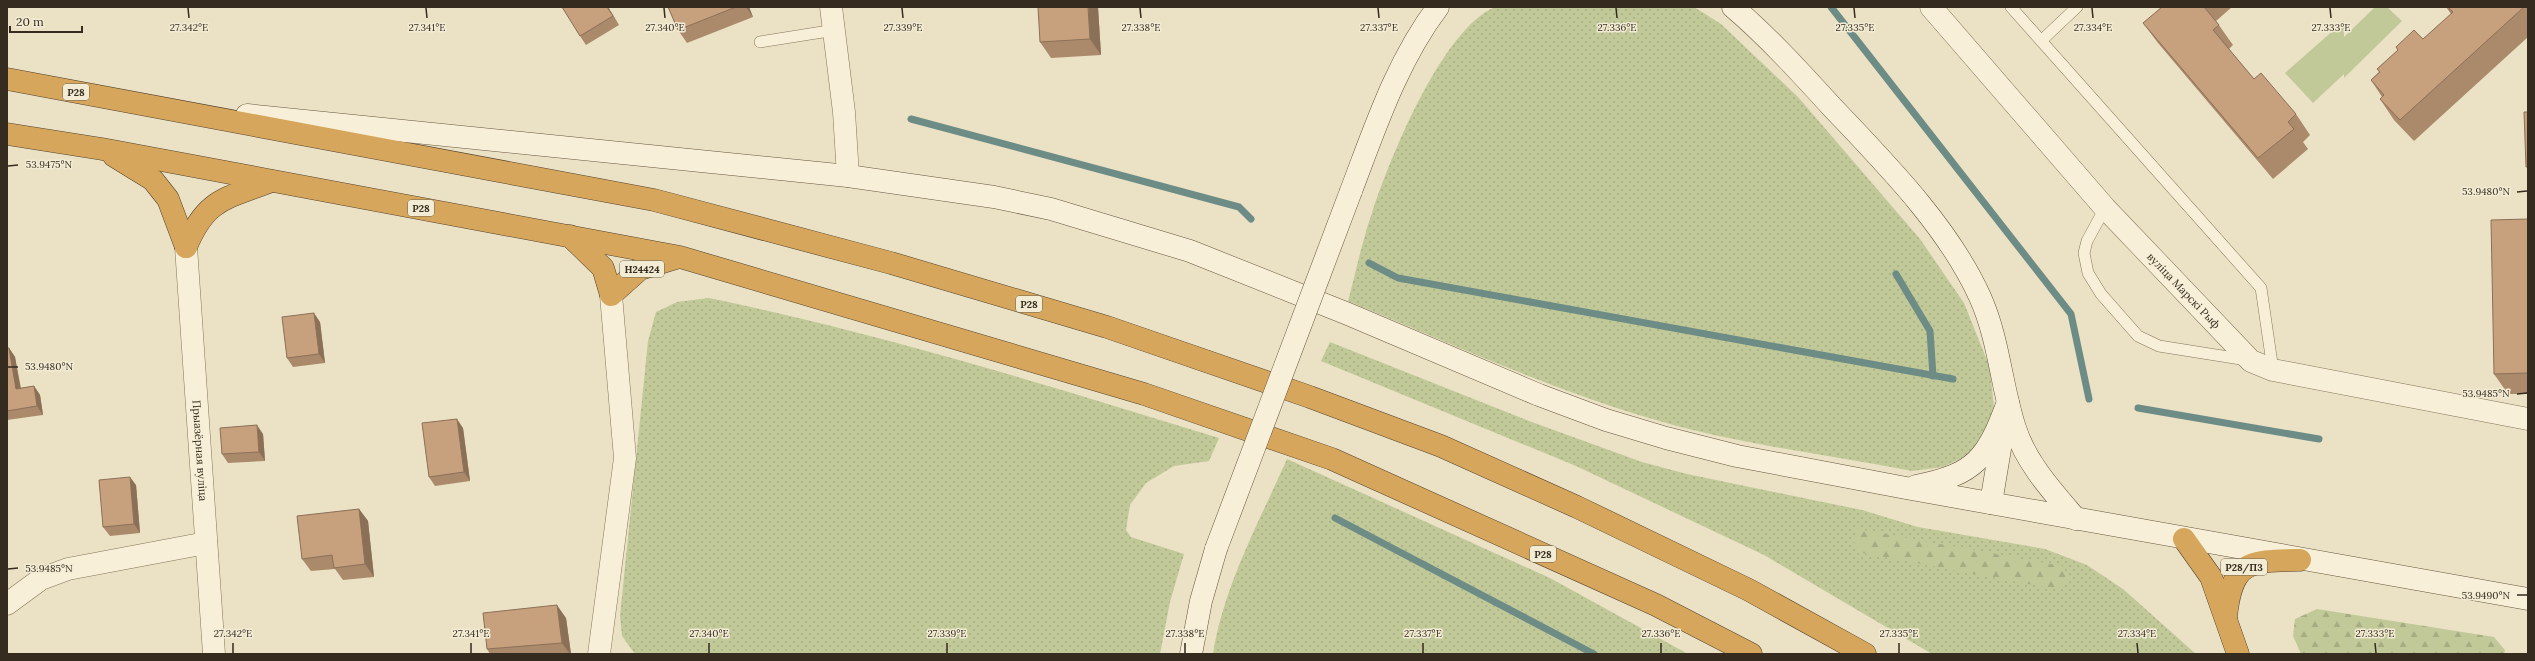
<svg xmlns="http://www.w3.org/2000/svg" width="2535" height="661" viewBox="0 0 2535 661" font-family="Lora,serif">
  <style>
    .grass { fill: url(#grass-dots) }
    .forest { fill: url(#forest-firs) }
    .park { fill: #c1c999 }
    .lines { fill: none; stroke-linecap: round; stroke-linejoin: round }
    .stream { stroke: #6d8c86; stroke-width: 7 }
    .lane-casing { stroke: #85745c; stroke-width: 12 }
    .street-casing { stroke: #85745c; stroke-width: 23 }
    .secondary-casing { stroke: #67553f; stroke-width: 23 }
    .highway-casing { stroke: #534230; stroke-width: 23 }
    .lane { stroke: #f7efd7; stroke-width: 11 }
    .street { stroke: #f7efd7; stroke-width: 22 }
    .secondary { stroke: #f7efd7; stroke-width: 22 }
    .highway { stroke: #d5a65b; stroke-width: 22 }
    .secondary-bridge-casing { stroke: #67553f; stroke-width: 23; stroke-linecap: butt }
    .secondary-bridge { stroke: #f7efd7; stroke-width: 22 }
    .wall { fill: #ab8a6c }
    .shaded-wall { fill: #8b7058 }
    .building { fill: #c7a07d; stroke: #8b7058 }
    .ticks { fill: none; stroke: #362b1f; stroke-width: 1.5 }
    .labels { text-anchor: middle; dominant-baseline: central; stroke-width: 3; stroke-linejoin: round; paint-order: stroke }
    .shield { fill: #f3ecd4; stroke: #6f6555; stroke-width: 1 }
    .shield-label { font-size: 10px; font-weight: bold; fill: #362b1f }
    .street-label { font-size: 11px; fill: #362b1f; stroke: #f3ecd4 }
    .ticks-label { font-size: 10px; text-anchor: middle; fill: #362b1f; stroke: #f3ecd4; stroke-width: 3; stroke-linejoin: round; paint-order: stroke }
  </style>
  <defs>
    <pattern id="grass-dots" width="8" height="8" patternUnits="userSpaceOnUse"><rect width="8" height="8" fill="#c1c999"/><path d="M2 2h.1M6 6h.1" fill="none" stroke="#a6ad83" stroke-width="1.8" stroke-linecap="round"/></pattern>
    <pattern id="forest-firs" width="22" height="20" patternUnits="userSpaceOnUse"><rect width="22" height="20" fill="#c1c999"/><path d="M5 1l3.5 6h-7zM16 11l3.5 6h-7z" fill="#a6ad83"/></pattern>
  </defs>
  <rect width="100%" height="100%" fill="#ebe2c5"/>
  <!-- grass -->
  <g class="grass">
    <path d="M 1495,7 L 1694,7 L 1721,24 L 1798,97 L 1920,239 L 1964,303 L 1990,368 L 1994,408 L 1990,426 L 1968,455 L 1943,467 L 1912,471 C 1841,457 1768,448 1697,431 C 1577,402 1462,348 1348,301 C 1356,272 1362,241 1372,213 C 1389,160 1442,29 1495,7 Z"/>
    <path d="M 709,298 C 882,334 1051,386 1219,438 L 1209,461 L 1174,466 L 1146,483 L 1130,505 L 1126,530 L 1131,537 L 1184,554 L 1170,602 L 1160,654 L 635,654 L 622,636 L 620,616 L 648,341 L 656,312 L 677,302 Z"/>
    <path d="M 1330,342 L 1529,421 L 1642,462 L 1687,474 L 1862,510 L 1918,527 L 2045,549 L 2087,565 L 2123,589 L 2196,654 L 1932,654 L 1764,555 L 1576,466 L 1321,361 Z"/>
    <path d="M 1287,459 L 1550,578 L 1688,654 L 1213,654 C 1224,585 1259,522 1287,459 Z"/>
  </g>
  <!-- forest -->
  <g class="forest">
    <path d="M 1857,529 L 2062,566 L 2070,580 L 2061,590 L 1863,553 L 1853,542 Z"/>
    <path d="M 2317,609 L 2494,637 L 2505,650 L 2504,654 L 2301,654 L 2293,636 L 2295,619 Z"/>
  </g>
  <!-- park -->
  <path class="park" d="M 2375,7 L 2387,7 L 2402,21 L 2344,78 L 2344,74 L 2313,103 L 2285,73 L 2344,21 L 2344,37 Z"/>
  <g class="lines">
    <!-- stream -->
    <g class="stream">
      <path d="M 1831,7 L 2071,314 L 2089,399"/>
      <path d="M 911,119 L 1239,207 L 1251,219"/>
      <path d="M 1369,263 L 1398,278 L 1953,379"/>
      <path d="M 1896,274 L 1930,331 L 1933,376"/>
      <path d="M 2138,408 L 2319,439"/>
      <path d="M 1335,518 L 1594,654"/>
    </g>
    <defs>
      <g id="lane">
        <path d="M 2011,7 L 2261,288 L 2273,370"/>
        <path d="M 2041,41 L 2077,7"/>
        <path d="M 760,42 L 835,30"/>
        <path d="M 2105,208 L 2087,241 L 2084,253 L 2088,273 L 2101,294 L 2138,336 L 2159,346 L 2247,360"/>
      </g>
      <g id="street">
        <path d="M 831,7 L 844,112 L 848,176"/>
        <path id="s1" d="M 1931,7 L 2105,208 L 2251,361 L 2273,370 L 2528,419"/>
        <path id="s2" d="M 186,247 L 214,654"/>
        <path d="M 7,604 L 41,579 L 68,569 L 206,543"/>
        <path d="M 599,654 L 625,458 L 611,295"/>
      </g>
      <g id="secondary">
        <path d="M 1733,7 C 1768,37 1800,72 1831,106 C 1884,162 1948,226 1980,297 C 1999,339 2001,385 2015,428 C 2026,463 2053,492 2076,519"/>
        <path d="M 247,115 L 848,176 L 994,197 L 1051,209 L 1190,251 L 1348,314 L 1539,395 L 1606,420 L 1666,438 L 1737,456 L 1906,488 L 2528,599"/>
        <path d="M 1351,191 C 1375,128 1397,61 1438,7"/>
        <path d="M 1916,486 C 1977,474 1987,458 2008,402"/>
        <path d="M 1991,503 L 2003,431"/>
        <path d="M 1191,654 L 1201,601 L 1216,549"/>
      </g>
      <g id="highway">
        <path d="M 7,79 L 654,200 L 891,263 L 1107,327 L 1310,397 L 1441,446 L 1577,507 L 1749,590 L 1865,654"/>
        <path d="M 7,134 L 102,149 L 680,257 L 1144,394 L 1332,459 L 1656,605 L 1751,654"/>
        <path d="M 114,156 L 153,180 L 168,199 L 186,247"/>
        <path d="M 570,236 L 603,268 L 611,295 L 640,269 L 676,258"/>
        <path d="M 186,247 C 206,198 226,199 271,181"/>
        <path d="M 2184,539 L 2211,577 L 2238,654"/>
        <path d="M 2226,617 C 2232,560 2249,561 2300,560"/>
      </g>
    </defs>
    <!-- lane casing -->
    <use href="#lane" class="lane-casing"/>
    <!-- street casing -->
    <use href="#street" class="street-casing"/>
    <!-- secondary casing -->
    <use href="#secondary" class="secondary-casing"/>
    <!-- highway casing -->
    <use href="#highway" class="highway-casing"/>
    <!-- lane -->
    <use href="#lane" class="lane"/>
    <!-- street -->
    <use href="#street" class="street"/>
    <!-- secondary -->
    <use href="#secondary" class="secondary"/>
    <!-- highway -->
    <use href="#highway" class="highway"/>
    <defs>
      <path id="secondary-bridge" d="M 1216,549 L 1351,191"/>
    </defs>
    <!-- secondary-bridge casing -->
    <use href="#secondary-bridge" class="secondary-bridge-casing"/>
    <!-- secondary-bridge -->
    <use href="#secondary-bridge" class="secondary-bridge"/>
  </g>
  <!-- wall -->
  <g class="wall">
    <path d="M 562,7 L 608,7 L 619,25 L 586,45 L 580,36 Z"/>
    <path d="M 668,7 L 749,7 L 753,17 L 687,43 L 678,30 Z"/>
    <path d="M 1098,7 L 1101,55 L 1051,58 L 1040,42 Z"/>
    <path d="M 2162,7 L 2232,7 L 2216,21 L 2233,45 L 2229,49 L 2254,79 L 2296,114 L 2310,135 L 2303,142 L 2308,149 L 2273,179 L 2158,43 L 2143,23 Z"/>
    <path d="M 2446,7 L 2528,7 L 2528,37 L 2414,141 L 2394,120 L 2380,99 L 2382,97 L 2371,80 L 2379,72 L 2377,69 L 2398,50 L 2396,47 L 2423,39 L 2451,14 Z"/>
    <path d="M 2528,219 L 2528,394 L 2508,394 L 2494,374 Z"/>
    <path d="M 320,322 L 325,363 L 293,367 L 287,358 Z"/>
    <path d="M 7,348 L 9,348 L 15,357 L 21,388 L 34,386 L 40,395 L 43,415 L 7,420 Z"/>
    <path d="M 463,428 L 470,481 L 435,486 L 429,477 Z"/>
    <path d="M 263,434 L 265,461 L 228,463 L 222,454 Z"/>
    <path d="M 136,485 L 140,533 L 110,536 L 103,527 Z"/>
    <path d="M 359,509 L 368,521 L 374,577 L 343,580 L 335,569 L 311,571 L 302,559 Z"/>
    <path d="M 566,618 L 571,654 L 490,654 L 487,649 Z"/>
  </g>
  <!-- shaded-wall -->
  <g class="shaded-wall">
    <path d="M 607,7 L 608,7 L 619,25 Z"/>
    <path d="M 746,7 L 749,7 L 753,17 Z"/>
    <path d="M 1088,7 L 1098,7 L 1101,55 L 1090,39 Z"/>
    <path d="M 314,313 L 320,322 L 325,363 L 319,354 Z"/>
    <path d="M 9,348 L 15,357 L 22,398 L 16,389 Z"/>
    <path d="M 34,386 L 40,395 L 43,415 L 37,406 Z"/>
    <path d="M 457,419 L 463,428 L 470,481 L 464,472 Z"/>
    <path d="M 257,425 L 263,434 L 265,461 L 259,452 Z"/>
    <path d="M 130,477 L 136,485 L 140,533 L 134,524 Z"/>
    <path d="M 359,509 L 368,521 L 374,577 L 365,564 Z"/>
    <path d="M 557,605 L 566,618 L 571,654 L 570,654 L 562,643 Z"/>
  </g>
  <!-- building -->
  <g class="building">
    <path d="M 562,7 L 607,7 L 613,16 L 580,36 Z"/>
    <path d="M 668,7 L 736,7 L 678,30 Z"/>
    <path d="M 1038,7 L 1088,7 L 1090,39 L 1040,42 Z"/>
    <path d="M 2162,7 L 2204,7 L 2219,25 L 2213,30 L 2254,79 L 2261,73 L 2296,114 L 2288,122 L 2294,129 L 2258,158 L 2143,23 Z"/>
    <path d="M 2448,7 L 2524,7 L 2400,120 L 2380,99 L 2384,95 L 2371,80 L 2380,72 L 2377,69 L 2398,50 L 2396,47 L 2414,30 L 2423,39 L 2453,12 Z"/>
    <path d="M 2524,112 L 2528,112 L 2528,167 L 2526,167 Z"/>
    <path d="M 2528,219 L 2528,373 L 2494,374 L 2491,220 Z"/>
    <path d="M 314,313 L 319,354 L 287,358 L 282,317 Z"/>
    <path d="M 7,348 L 9,348 L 16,389 L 34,386 L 37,406 L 7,411 Z"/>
    <path d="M 457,419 L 464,472 L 429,477 L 422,423 Z"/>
    <path d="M 257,425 L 259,452 L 222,454 L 220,428 Z"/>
    <path d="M 130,477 L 134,524 L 103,527 L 99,480 Z"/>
    <path d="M 359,509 L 365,564 L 334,568 L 332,555 L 302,559 L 297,516 Z"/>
    <path d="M 557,605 L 562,643 L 487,649 L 483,613 Z"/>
  </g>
  <!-- ticks -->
  <path class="ticks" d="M 188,8 L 189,18M 426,8 L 427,18M 664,8 L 665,18M 902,8 L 903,18M 1140,8 L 1141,18M 1378,8 L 1379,18M 1616,8 L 1617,18M 1854,8 L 1855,18M 2092,8 L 2093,18M 2330,8 L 2331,18M 8,166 L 18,165M 2517,192 L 2527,191M 8,367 L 18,367M 2517,394 L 2527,393M 8,569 L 18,568M 2517,595 L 2527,595M 233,643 L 233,653M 471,643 L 471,653M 709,643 L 709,653M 947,643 L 947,653M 1185,643 L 1185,653M 1423,643 L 1423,653M 1661,643 L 1661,653M 1899,643 L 1899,653M 2137,643 L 2138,653M 2375,643 L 2376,653"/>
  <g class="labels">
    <!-- shield labels -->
    <g class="shield">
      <rect x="63" y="84" width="26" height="16" rx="3"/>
      <rect x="408" y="200" width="26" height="16" rx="3"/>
      <rect x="620" y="261" width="44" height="16" rx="3"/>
      <rect x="1016" y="296" width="26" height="16" rx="3"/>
      <rect x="1530" y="546" width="26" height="16" rx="3"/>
      <rect x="2221" y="559" width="46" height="16" rx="3"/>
    </g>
    <g class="shield-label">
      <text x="76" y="92">Р28</text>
      <text x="421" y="208">Р28</text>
      <text x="642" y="269">Н24424</text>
      <text x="1029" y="304">Р28</text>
      <text x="1543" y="554">Р28</text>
      <text x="2244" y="567">Р28/П3</text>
    </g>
    <!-- street labels -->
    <g class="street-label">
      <text stroke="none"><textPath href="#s1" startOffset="380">вуліца Марскі Рыф</textPath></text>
      <text stroke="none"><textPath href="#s2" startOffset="204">Прыазёрная вуліца</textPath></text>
    </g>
  </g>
  <g class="ticks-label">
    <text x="189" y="31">27.342°E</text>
    <text x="427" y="31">27.341°E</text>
    <text x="665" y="31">27.340°E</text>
    <text x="903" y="31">27.339°E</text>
    <text x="1141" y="31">27.338°E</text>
    <text x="1379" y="31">27.337°E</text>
    <text x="1617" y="31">27.336°E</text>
    <text x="1855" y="31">27.335°E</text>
    <text x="2093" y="31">27.334°E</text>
    <text x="2331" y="31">27.333°E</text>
    <text x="49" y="168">53.9475°N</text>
    <text x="2486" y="195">53.9480°N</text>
    <text x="49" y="370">53.9480°N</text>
    <text x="2486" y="397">53.9485°N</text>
    <text x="49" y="572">53.9485°N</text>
    <text x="2486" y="599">53.9490°N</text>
    <text x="233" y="637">27.342°E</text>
    <text x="471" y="637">27.341°E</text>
    <text x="709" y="637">27.340°E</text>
    <text x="947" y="637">27.339°E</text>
    <text x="1185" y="637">27.338°E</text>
    <text x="1423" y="637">27.337°E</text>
    <text x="1661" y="637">27.336°E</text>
    <text x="1899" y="637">27.335°E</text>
    <text x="2137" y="637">27.334°E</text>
    <text x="2375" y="637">27.333°E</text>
  </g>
  <!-- border -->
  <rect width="2535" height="661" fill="none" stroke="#362b1f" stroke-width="16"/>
  <!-- scale -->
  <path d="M10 26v6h72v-6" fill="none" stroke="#362b1f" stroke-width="2"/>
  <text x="16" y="26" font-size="12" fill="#362b1f" stroke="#f3ecd4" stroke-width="3" paint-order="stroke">20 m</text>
</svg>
